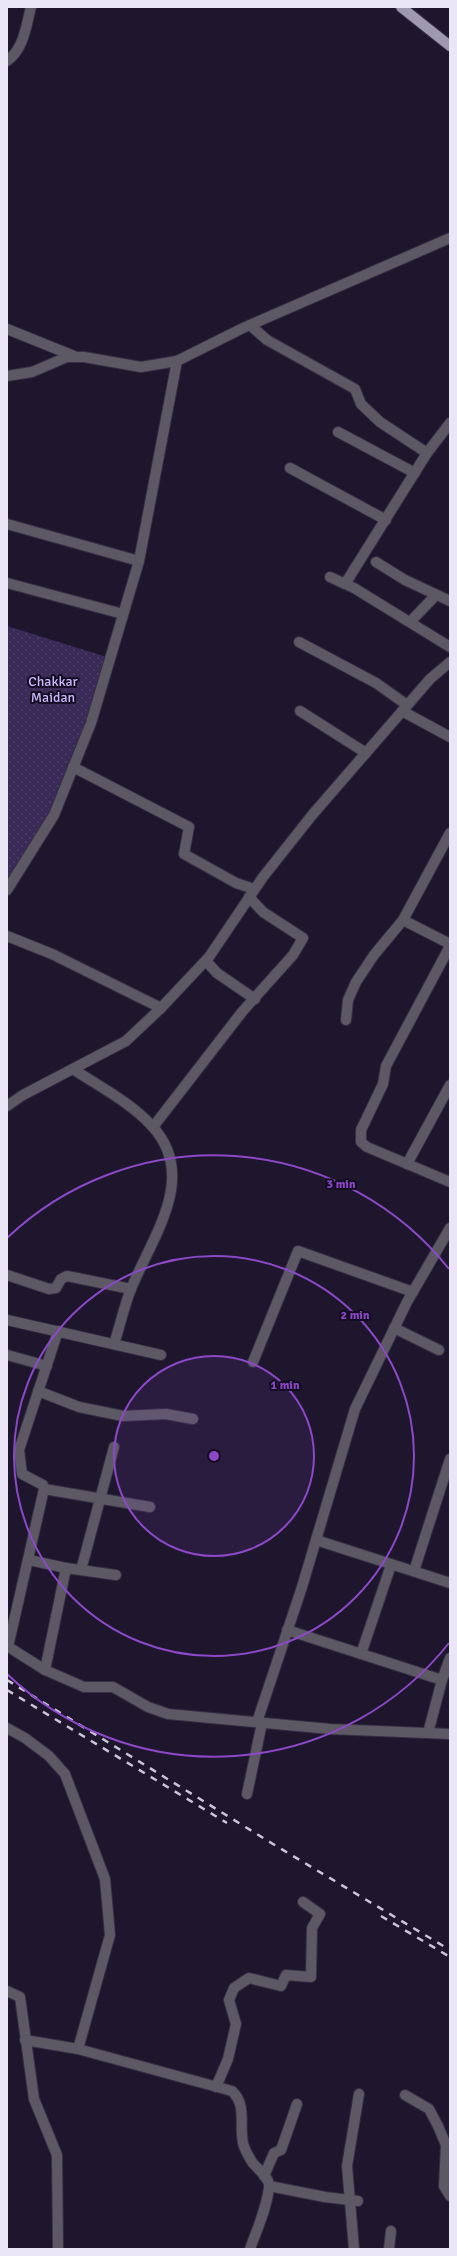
<svg xmlns="http://www.w3.org/2000/svg" width="457" height="2256" viewBox="0 0 457 2256" font-family="Signika,sans-serif">
  <style>
    .grass { fill: url(#grass-dots) }
    .lines { fill: none; stroke-linecap: round; stroke-linejoin: round }
    .minor-casing { stroke: #362f45; stroke-width: 12 }
    .major-casing { stroke: #362f45; stroke-width: 12 }
    .minor { stroke: #5c5965; stroke-width: 10 }
    .major { stroke: #9e98b1; stroke-width: 10 }
    .rail { stroke: #cac6d7; stroke-width: 2.5; stroke-dasharray: 7 7; stroke-linecap: butt }
    .ring { fill: none; stroke: #8c48c7; stroke-width: 2 }
    .labels { text-anchor: middle; dominant-baseline: central; stroke-width: 4; stroke-linejoin: round; paint-order: stroke }
    .park-label { font-size: 14px; fill: #cbb9fb; stroke: #140d23 }
    .centre { fill: #8c48c7; stroke: #140d23; stroke-width: 2 }
    .ring-label { font-size: 12px; text-anchor: middle; font-weight: bold; fill: #8c48c7; stroke: #140d23; stroke-width: 4; stroke-linejoin: round; paint-order: stroke }
  </style>
  <defs>
    <pattern id="grass-dots" width="8" height="8" patternUnits="userSpaceOnUse"><rect width="8" height="8" fill="#392a57"/><path d="M2 2h.1M6 6h.1" fill="none" stroke="#4c3f68" stroke-width="1.8" stroke-linecap="round"/></pattern>
  </defs>
  <rect width="100%" height="100%" fill="#1d162d"/>
  <!-- grass -->
  <path class="grass" d="M 7,626 L 110,658 L 54,815 L 7,890 Z"/>
  <g class="lines">
    <defs>
      <g id="minor">
        <path d="M 7,61 C 24,49 26,26 31,7"/>
        <path d="M 250,325 L 267,340 L 355,389 L 361,404 L 380,422 L 427,453"/>
        <path d="M 7,329 L 74,356"/>
        <path d="M 7,376 L 32,372 L 67,357 L 84,357 L 141,367 L 177,361 L 243,328 L 450,238"/>
        <path d="M 338,432 L 415,473"/>
        <path d="M 290,468 L 386,520"/>
        <path d="M 7,524 L 139,561"/>
        <path d="M 376,562 L 405,580 L 450,601"/>
        <path d="M 330,577 L 354,588 L 450,647"/>
        <path d="M 7,583 L 123,614"/>
        <path d="M 345,584 L 427,453 L 450,423"/>
        <path d="M 410,622 L 436,595"/>
        <path d="M 299,642 L 376,683 L 407,705"/>
        <path d="M 300,711 L 366,753"/>
        <path d="M 402,711 L 450,737"/>
        <path d="M 73,767 L 189,827 L 184,854 L 236,883 L 254,889"/>
        <path d="M 7,890 L 54,815 L 91,723 L 139,561 L 177,361"/>
        <path d="M 403,920 L 450,944"/>
        <path d="M 7,936 L 52,954 L 161,1008"/>
        <path d="M 450,946 L 386,1066 L 383,1084 L 361,1130 L 361,1142 L 367,1147 L 450,1182"/>
        <path d="M 206,961 L 217,973 L 255,999"/>
        <path d="M 346,1020 L 348,1000 L 356,982 L 374,955 L 403,920 L 450,833"/>
        <path d="M 73,1069 C 100,1087 130,1102 152,1126 C 199,1177 152,1237 131,1289 C 124,1306 120,1326 114,1344"/>
        <path d="M 7,1106 L 23,1095 L 126,1041 L 161,1008 L 209,957 L 263,877 L 313,814 L 430,679 L 450,662"/>
        <path d="M 153,1127 L 242,1012 L 293,955 L 303,938 L 263,912 L 249,897"/>
        <path d="M 407,1164 L 450,1085"/>
        <path d="M 7,1275 L 49,1289 L 56,1288 L 61,1279 L 67,1276 L 131,1289"/>
        <path d="M 7,1320 L 161,1355"/>
        <path d="M 394,1328 L 439,1350"/>
        <path d="M 7,1355 L 47,1366"/>
        <path d="M 253,1362 L 298,1251 L 413,1292"/>
        <path d="M 38,1391 L 79,1407 L 123,1416 L 166,1414 L 193,1419"/>
        <path d="M 44,1489 L 150,1507"/>
        <path d="M 316,1540 L 450,1583"/>
        <path d="M 29,1560 L 66,1568"/>
        <path d="M 81,1570 L 114,1447"/>
        <path d="M 414,1571 L 450,1459"/>
        <path d="M 287,1630 L 442,1680"/>
        <path d="M 7,1646 L 45,1670 L 84,1687 L 113,1687 L 148,1707 L 168,1714 L 330,1729 L 450,1734"/>
        <path d="M 8,1647 L 44,1489 L 43,1485 L 22,1474 L 19,1450 L 58,1331"/>
        <path d="M 361,1654 L 391,1565"/>
        <path d="M 45,1670 L 66,1568 L 116,1575"/>
        <path d="M 257,1722 L 302,1587 L 355,1409 L 407,1302 L 450,1228"/>
        <path d="M 7,1728 L 25,1738 L 49,1756 L 65,1774 L 105,1879 L 110,1935 L 78,2049"/>
        <path d="M 428,1733 L 442,1680 L 450,1658"/>
        <path d="M 247,1794 L 262,1723"/>
        <path d="M 7,1991 L 20,1997 L 34,2099 L 57,2155 L 58,2249"/>
        <path d="M 25,2040 L 78,2049 L 232,2091 C 247,2105 239,2124 243,2143 C 244,2148 249,2157 252,2162 C 258,2170 270,2177 269,2187 C 267,2208 257,2229 250,2249"/>
        <path d="M 216,2087 L 228,2059 L 236,2024 L 229,2000 L 234,1988 L 249,1978 L 281,1986 L 286,1975 L 311,1977 L 312,1928 L 320,1914 L 303,1902"/>
        <path d="M 405,2095 L 429,2109 L 438,2126 L 446,2145 L 444,2186 L 450,2196"/>
        <path d="M 264,2176 L 274,2153 L 281,2150 L 297,2104"/>
        <path d="M 269,2186 L 325,2197 L 358,2201"/>
        <path d="M 354,2249 L 347,2166 L 359,2094"/>
        <path d="M 389,2249 L 391,2231"/>
      </g>
      <path id="major" d="M 401,7 L 450,46"/>
    </defs>
    <!-- minor casing -->
    <use href="#minor" class="minor-casing"/>
    <!-- major casing -->
    <use href="#major" class="major-casing"/>
    <!-- minor -->
    <use href="#minor" class="minor"/>
    <!-- major -->
    <use href="#major" class="major"/>
    <!-- rail -->
    <g class="rail">
      <path d="M 7,1680 L 273,1844 L 450,1950"/>
      <path d="M 7,1690 L 227,1823"/>
      <path d="M 381,1916 L 450,1957"/>
    </g>
  </g>
  <!-- distance rings -->
  <circle cx="214" cy="1456" r="100" fill="#8c48c7" fill-opacity=".12"/>
  <g class="ring">
    <circle cx="214" cy="1456" r="100"/>
    <circle cx="214" cy="1456" r="200"/>
    <path d="M449 1643A300 300 0 0 1 7 1674M7 1238A300 300 0 0 1 449 1269"/>
  </g>
  <g class="labels">
    <!-- park labels -->
    <g class="park-label">
      <text x="53" y="681">Chakkar<tspan x="53" dy="16">Maidan</tspan></text>
    </g>
  </g>
  <circle cx="214" cy="1456" r="6" class="centre"/>
  <g class="ring-label">
    <text x="341" y="1188">3 min</text>
    <text x="355" y="1319">2 min</text>
    <text x="285" y="1389">1 min</text>
  </g>
  <!-- border -->
  <rect width="457" height="2256" fill="none" stroke="#eae6f6" stroke-width="16"/>
</svg>
